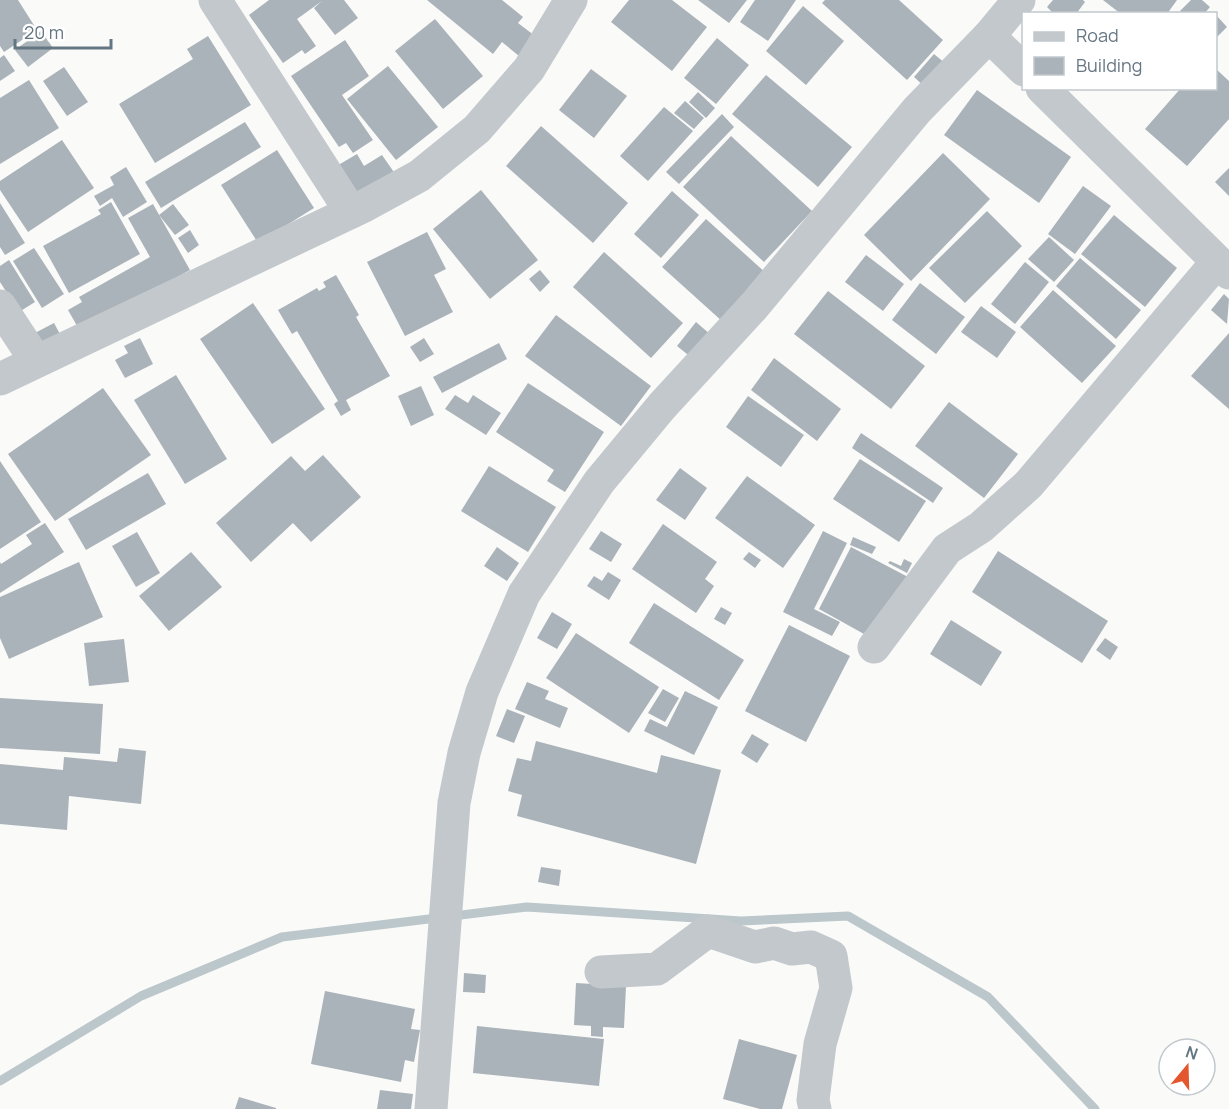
<svg xmlns="http://www.w3.org/2000/svg" width="1229" height="1109" viewBox="0 0 1229 1109" font-family="Manrope,sans-serif">
  <style>
    .lines { fill: none; stroke-linecap: round; stroke-linejoin: round }
    .stream { stroke: #bbc7cb; stroke-width: 9 }
    .building { fill: #aab3b9 }
    .minor { stroke: #c3c8cc; stroke-width: 33 }
  </style>
  <rect width="100%" height="100%" fill="#fafaf8"/>
  <g class="lines">
    <!-- stream -->
    <path class="stream" d="M 0,1081 L 141,996 L 282,937 L 527,907 L 741,921 L 848,916 L 988,997 L 1095,1109"/>
  </g>
  <!-- building -->
  <g class="building">
    <path d="M 0,0 L 18,0 L 37,30 L 4,52 L 0,46 Z"/>
    <path d="M 269,0 L 344,0 L 358,18 L 335,35 L 314,8 L 322,1 L 297,19 L 316,46 L 305,54 L 302,50 L 283,63 L 249,15 Z"/>
    <path d="M 427,0 L 502,0 L 523,17 L 518,23 L 535,36 L 519,56 L 502,42 L 493,54 Z"/>
    <path d="M 629,0 L 672,0 L 707,27 L 672,71 L 611,22 Z"/>
    <path d="M 698,0 L 747,0 L 729,23 Z"/>
    <path d="M 755,0 L 796,0 L 768,41 L 740,22 Z"/>
    <path d="M 825,0 L 899,0 L 943,40 L 907,80 L 822,3 Z"/>
    <path d="M 1053,0 L 1083,0 L 1085,2 L 1076,14 L 1054,14 L 1047,7 Z"/>
    <path d="M 1103,0 L 1177,0 L 1167,14 L 1121,14 Z"/>
    <path d="M 1191,0 L 1202,0 L 1210,7 L 1204,14 L 1182,14 L 1180,11 Z"/>
    <path d="M 803,6 L 844,41 L 806,85 L 766,51 Z"/>
    <path d="M 1216,15 L 1227,27 L 1216,38 Z"/>
    <path d="M 435,19 L 483,76 L 443,109 L 395,51 Z"/>
    <path d="M 41,31 L 53,48 L 28,67 L 15,50 Z"/>
    <path d="M 208,36 L 251,105 L 155,163 L 119,104 L 193,59 L 187,49 Z"/>
    <path d="M 717,38 L 749,65 L 716,104 L 684,78 Z"/>
    <path d="M 345,40 L 369,76 L 342,95 L 373,140 L 353,153 L 346,143 L 339,147 L 291,76 Z"/>
    <path d="M 934,54 L 946,64 L 925,87 L 914,77 Z"/>
    <path d="M 4,55 L 15,71 L 0,81 L 0,58 Z"/>
    <path d="M 388,66 L 438,127 L 396,160 L 347,99 Z"/>
    <path d="M 64,67 L 88,102 L 67,116 L 43,81 Z"/>
    <path d="M 591,69 L 627,96 L 594,138 L 559,110 Z"/>
    <path d="M 1216,69 L 1229,81 L 1229,119 L 1187,166 L 1145,129 L 1181,88 L 1216,88 Z"/>
    <path d="M 766,75 L 852,147 L 818,187 L 732,114 Z"/>
    <path d="M 29,80 L 59,128 L 0,164 L 0,98 Z"/>
    <path d="M 977,90 L 1071,157 L 1039,203 L 944,135 Z"/>
    <path d="M 698,92 L 715,108 L 706,118 L 689,102 Z"/>
    <path d="M 685,101 L 704,118 L 694,129 L 674,113 Z"/>
    <path d="M 664,107 L 693,131 L 648,181 L 620,156 Z"/>
    <path d="M 722,114 L 734,127 L 679,184 L 666,172 Z"/>
    <path d="M 245,122 L 261,147 L 161,208 L 145,182 Z"/>
    <path d="M 541,126 L 628,203 L 593,243 L 506,166 Z"/>
    <path d="M 731,136 L 812,211 L 764,262 L 683,187 Z"/>
    <path d="M 62,140 L 94,188 L 28,232 L 0,190 L 0,181 Z"/>
    <path d="M 277,150 L 314,208 L 258,243 L 221,185 Z"/>
    <path d="M 943,153 L 990,199 L 911,281 L 864,235 Z"/>
    <path d="M 357,154 L 364,166 L 382,155 L 398,178 L 362,201 L 335,167 Z"/>
    <path d="M 126,167 L 147,202 L 123,217 L 112,198 L 100,206 L 94,196 L 114,185 L 110,177 Z"/>
    <path d="M 1229,168 L 1229,196 L 1215,182 Z"/>
    <path d="M 1083,186 L 1111,206 L 1075,254 L 1048,234 Z"/>
    <path d="M 481,190 L 538,260 L 490,299 L 433,229 Z"/>
    <path d="M 672,191 L 699,215 L 661,258 L 634,234 Z"/>
    <path d="M 111,202 L 140,254 L 69,293 L 43,246 L 101,214 L 98,210 Z"/>
    <path d="M 0,203 L 25,243 L 5,255 L 0,247 Z"/>
    <path d="M 153,204 L 190,270 L 80,331 L 68,310 L 82,302 L 79,297 L 150,257 L 128,218 Z"/>
    <path d="M 173,204 L 189,225 L 175,235 L 159,215 Z"/>
    <path d="M 987,211 L 1022,246 L 965,303 L 929,268 Z"/>
    <path d="M 1114,215 L 1177,268 L 1145,307 L 1081,254 Z"/>
    <path d="M 706,219 L 767,274 L 723,322 L 662,267 Z"/>
    <path d="M 190,230 L 199,245 L 188,253 L 178,238 Z"/>
    <path d="M 427,232 L 446,269 L 434,275 L 453,312 L 405,336 L 367,262 Z"/>
    <path d="M 1049,237 L 1074,260 L 1054,282 L 1028,259 Z"/>
    <path d="M 34,248 L 64,294 L 42,308 L 13,261 Z"/>
    <path d="M 604,252 L 683,323 L 651,358 L 573,287 Z"/>
    <path d="M 866,255 L 904,284 L 883,311 L 845,282 Z"/>
    <path d="M 1080,258 L 1141,310 L 1116,339 L 1056,286 Z"/>
    <path d="M 9,260 L 35,302 L 19,312 L 0,282 L 0,266 Z"/>
    <path d="M 1025,262 L 1049,282 L 1015,324 L 991,304 Z"/>
    <path d="M 540,270 L 550,282 L 540,292 L 529,279 Z"/>
    <path d="M 336,275 L 359,315 L 356,317 L 390,376 L 346,400 L 351,410 L 341,416 L 334,404 L 338,401 L 297,331 L 292,334 L 278,310 L 317,288 L 319,291 L 326,287 L 323,282 Z"/>
    <path d="M 920,283 L 965,317 L 936,354 L 892,320 Z"/>
    <path d="M 1053,290 L 1116,346 L 1082,383 L 1020,327 Z"/>
    <path d="M 828,291 L 925,366 L 891,409 L 794,334 Z"/>
    <path d="M 1224,294 L 1229,299 L 1227,324 L 1211,310 Z"/>
    <path d="M 253,303 L 325,409 L 272,444 L 200,339 Z"/>
    <path d="M 981,306 L 1016,332 L 997,358 L 961,332 Z"/>
    <path d="M 556,315 L 651,386 L 621,426 L 525,356 Z"/>
    <path d="M 696,322 L 711,335 L 692,358 L 677,346 Z"/>
    <path d="M 54,323 L 61,336 L 42,346 L 35,333 Z"/>
    <path d="M 1229,333 L 1229,409 L 1191,376 Z"/>
    <path d="M 140,338 L 153,364 L 125,378 L 115,360 L 128,353 L 124,346 Z"/>
    <path d="M 424,338 L 434,354 L 420,362 L 410,347 Z"/>
    <path d="M 499,343 L 507,359 L 442,393 L 433,377 Z"/>
    <path d="M 774,358 L 841,409 L 817,441 L 751,390 Z"/>
    <path d="M 176,375 L 227,459 L 185,484 L 134,400 Z"/>
    <path d="M 528,383 L 604,432 L 565,492 L 547,481 L 554,470 L 496,432 Z"/>
    <path d="M 421,386 L 434,415 L 411,426 L 398,396 Z"/>
    <path d="M 103,388 L 151,455 L 55,521 L 8,454 Z"/>
    <path d="M 455,395 L 468,403 L 473,395 L 501,413 L 486,435 L 445,409 Z"/>
    <path d="M 748,396 L 804,435 L 781,467 L 726,427 Z"/>
    <path d="M 949,402 L 1018,454 L 984,498 L 915,446 Z"/>
    <path d="M 861,433 L 943,488 L 933,503 L 852,448 Z"/>
    <path d="M 323,455 L 361,497 L 311,542 L 293,523 L 251,562 L 216,523 L 291,456 L 305,471 Z"/>
    <path d="M 860,459 L 926,501 L 899,542 L 833,499 Z"/>
    <path d="M 0,461 L 41,522 L 0,549 Z"/>
    <path d="M 489,466 L 556,507 L 528,552 L 461,511 Z"/>
    <path d="M 680,468 L 707,488 L 685,520 L 656,500 Z"/>
    <path d="M 148,473 L 166,504 L 86,550 L 68,519 Z"/>
    <path d="M 747,476 L 815,525 L 783,568 L 715,518 Z"/>
    <path d="M 45,523 L 64,552 L 0,593 L 0,562 L 1,564 L 32,544 L 26,535 Z"/>
    <path d="M 663,524 L 717,562 L 705,579 L 714,586 L 696,613 L 632,569 Z"/>
    <path d="M 601,531 L 622,544 L 611,562 L 589,549 Z"/>
    <path d="M 823,531 L 847,543 L 814,609 L 840,622 L 832,636 L 783,612 Z"/>
    <path d="M 137,532 L 160,573 L 136,587 L 112,546 Z"/>
    <path d="M 853,537 L 876,547 L 872,554 L 850,545 Z"/>
    <path d="M 497,547 L 519,563 L 507,581 L 484,566 Z"/>
    <path d="M 851,547 L 908,577 L 873,639 L 819,609 Z"/>
    <path d="M 998,551 L 1108,621 L 1082,663 L 972,592 Z"/>
    <path d="M 191,552 L 222,587 L 169,631 L 139,596 Z"/>
    <path d="M 749,552 L 761,560 L 755,568 L 743,559 Z"/>
    <path d="M 904,559 L 912,563 L 907,573 L 888,563 L 890,561 L 901,566 Z"/>
    <path d="M 79,562 L 103,617 L 9,659 L 0,638 L 0,597 Z"/>
    <path d="M 608,572 L 621,580 L 609,600 L 587,586 L 594,576 L 602,581 Z"/>
    <path d="M 654,603 L 744,660 L 719,700 L 629,643 Z"/>
    <path d="M 721,607 L 732,613 L 725,625 L 714,619 Z"/>
    <path d="M 552,612 L 572,624 L 557,649 L 537,638 Z"/>
    <path d="M 951,620 L 1002,652 L 981,686 L 930,654 Z"/>
    <path d="M 789,625 L 850,656 L 806,742 L 745,711 Z"/>
    <path d="M 576,633 L 659,687 L 629,733 L 546,678 Z"/>
    <path d="M 1105,638 L 1118,647 L 1110,660 L 1096,650 Z"/>
    <path d="M 124,639 L 129,682 L 89,686 L 84,643 Z"/>
    <path d="M 527,682 L 549,691 L 545,699 L 568,708 L 560,728 L 515,709 Z"/>
    <path d="M 663,689 L 679,698 L 665,722 L 648,713 Z"/>
    <path d="M 685,691 L 718,707 L 694,755 L 644,731 L 650,719 L 667,727 Z"/>
    <path d="M 0,698 L 103,704 L 100,754 L 0,748 Z"/>
    <path d="M 507,709 L 525,716 L 514,743 L 496,736 Z"/>
    <path d="M 752,734 L 769,744 L 757,763 L 741,753 Z"/>
    <path d="M 536,741 L 657,773 L 661,755 L 721,770 L 696,864 L 517,816 L 522,795 L 508,791 L 517,758 L 531,761 Z"/>
    <path d="M 119,748 L 146,751 L 141,804 L 69,796 L 67,830 L 0,824 L 0,764 L 63,770 L 64,757 L 117,762 Z"/>
    <path d="M 541,867 L 561,870 L 559,886 L 538,882 Z"/>
    <path d="M 464,973 L 486,975 L 485,993 L 463,992 Z"/>
    <path d="M 576,983 L 626,986 L 624,1028 L 603,1027 L 603,1037 L 591,1036 L 591,1026 L 574,1025 Z"/>
    <path d="M 325,991 L 415,1009 L 411,1029 L 420,1030 L 414,1062 L 405,1060 L 401,1082 L 311,1064 Z"/>
    <path d="M 477,1026 L 604,1039 L 599,1086 L 473,1073 Z"/>
    <path d="M 739,1039 L 797,1055 L 782,1109 L 760,1109 L 723,1099 Z"/>
    <path d="M 380,1090 L 413,1094 L 411,1109 L 377,1109 Z"/>
    <path d="M 239,1097 L 276,1108 L 276,1109 L 235,1109 Z"/>
  </g>
  <g class="lines">
    <!-- minor -->
    <g class="minor">
      <path d="M 215,0 L 351,212"/>
      <path d="M 989,36 L 1024,70"/>
      <path d="M 1042,88 L 1229,273"/>
      <path d="M 0,306 L 36,361"/>
      <path d="M 0,379 L 364,206 L 419,176 L 477,129 L 529,69 L 571,0"/>
      <path d="M 874,647 L 947,549 L 981,527 L 1028,485 L 1217,262"/>
      <path d="M 601,972 L 657,969 L 708,931 L 755,947 L 774,943 L 792,949 L 811,947 L 831,956 L 836,988 L 820,1044 L 813,1100 L 815,1109"/>
      <path d="M 431,1109 L 454,803 L 464,753 L 482,692 L 524,594 L 599,482 L 662,406 L 754,306 L 917,110 L 989,36 L 1019,0"/>
    </g>
  </g>
  <!-- legend -->
  <rect x="1022" y="12" width="195" height="78" fill="#ffffff" stroke="#c1c8cd" stroke-width="1.5"/>
  <rect x="1034" y="32" width="30" height="9" fill="#c3c8cc" stroke="#c1c8cd" stroke-width="1.5"/>
  <text x="1076" y="42" font-size="18" fill="#657683">Road</text>
  <rect x="1034" y="57" width="30" height="18" fill="#aab3b9" stroke="#c1c8cd" stroke-width="1.5"/>
  <text x="1076" y="72" font-size="18" fill="#657683">Building</text>
  <!-- north arrow -->
  <g transform="translate(1187 1067) rotate(19)"><circle r="28" fill="#ffffff" stroke="#c1c8cd" stroke-width="1.5"/>
  <path d="M0-4.5L10 22L0 15L-10 22Z" fill="#e4572e"/>
  <text y="-9" font-size="16" font-weight="bold" text-anchor="middle" fill="#657683">N</text>
  </g>
  <!-- scale -->
  <path d="M15 39v9h96v-9" fill="none" stroke="#657683" stroke-width="3"/>
  <text x="24" y="39" font-size="18" fill="#657683" stroke="#ffffff" stroke-width="4.5" paint-order="stroke">20 m</text>
</svg>
